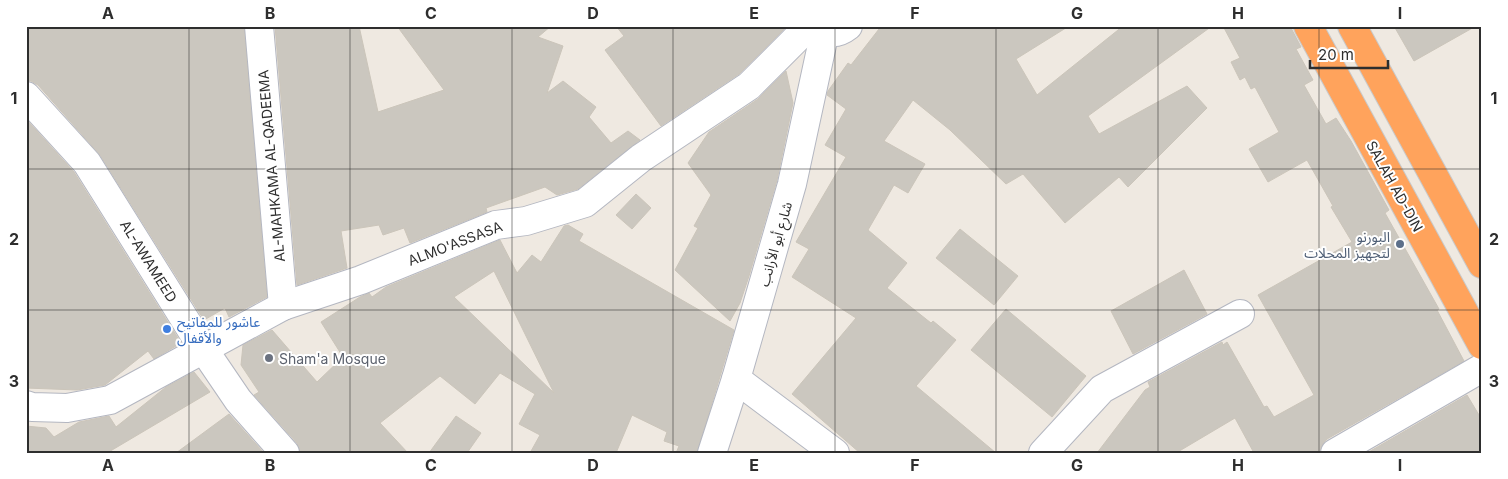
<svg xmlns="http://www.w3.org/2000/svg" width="1508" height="479" viewBox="0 0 1508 479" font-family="Inter,'Noto Sans Arabic',sans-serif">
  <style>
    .building { fill: #cbc7bf; stroke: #cbc5ba; fill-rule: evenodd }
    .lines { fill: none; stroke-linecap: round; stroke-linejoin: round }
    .street-casing { stroke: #b4b7c1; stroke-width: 30 }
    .highway-casing { stroke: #c9c9c9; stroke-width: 30 }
    .street { stroke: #fff; stroke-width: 28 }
    .highway { stroke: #ffa35c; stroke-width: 28 }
    .grid { fill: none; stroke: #2e2e2e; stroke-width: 1; stroke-opacity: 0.55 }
    .service-dot { fill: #5c6f8a; stroke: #fff; stroke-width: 2 }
    .shop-dot { fill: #3f7fe0; stroke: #fff; stroke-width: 2 }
    .worship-dot { fill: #6b7280; stroke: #fff; stroke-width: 2 }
    .labels { text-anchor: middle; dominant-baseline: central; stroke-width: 4; stroke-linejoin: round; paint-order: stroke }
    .street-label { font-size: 14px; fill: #2e2e2e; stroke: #fff }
    .service-label { font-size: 14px; fill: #4e5e75; stroke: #fff; text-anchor: end }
    .shop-label { font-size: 14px; fill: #366cbe; stroke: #fff; text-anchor: start }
    .worship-label { font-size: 14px; fill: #5b616d; stroke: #fff; text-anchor: start }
    .neatline { fill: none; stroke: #2e2e2e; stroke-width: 2 }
    .grid-label { font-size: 16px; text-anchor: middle; font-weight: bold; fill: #2e2e2e }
  </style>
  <rect width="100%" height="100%" fill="#efe9e1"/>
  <!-- building -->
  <g class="building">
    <path d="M 26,26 L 244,26 L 267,297 L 229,317 L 225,308 L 204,320 L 100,155 L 38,85 L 31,81 L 26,81 Z"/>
    <path d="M 275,26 L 359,26 L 378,112 L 444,90 L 397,26 L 551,26 L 538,37 L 563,46 L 547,93 L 563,81 L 596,107 L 589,117 L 611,143 L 628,131 L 640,140 L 578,189 L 557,195 L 545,187 L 486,208 L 487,212 L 410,243 L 404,228 L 383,235 L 379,225 L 341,231 L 347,268 L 297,285 Z"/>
    <path d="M 616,26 L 787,26 L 739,74 L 661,126 L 605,50 L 624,36 Z"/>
    <path d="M 883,26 L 1069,26 L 1016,59 L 1037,95 L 1123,26 L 1212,26 L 1088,116 L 1099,134 L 1187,86 L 1207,108 L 1128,187 L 1119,177 L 1065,223 L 1023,174 L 1006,184 L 950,130 L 913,100 L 884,141 L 925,164 L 908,193 L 894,185 L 868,230 L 907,263 L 887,288 L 931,323 L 933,321 L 956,340 L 916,386 L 996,453 L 860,453 L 792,394 L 856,318 L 792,277 L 809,249 L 796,242 L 846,157 L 825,145 L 846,109 L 827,95 L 828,91 L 848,63 L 851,65 L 879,29 Z"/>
    <path d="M 1223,26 L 1290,26 L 1301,47 L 1296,49 L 1313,80 L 1304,85 L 1326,124 L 1336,118 L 1351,141 L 1389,210 L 1385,213 L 1439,309 L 1437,310 L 1464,361 L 1327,439 L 1322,445 L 1319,453 L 1254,453 L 1235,418 L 1176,453 L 1097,453 L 1145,390 L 1150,387 L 1148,382 L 1222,342 L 1223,345 L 1227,342 L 1264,407 L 1267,406 L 1274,417 L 1314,395 L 1258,295 L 1352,242 L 1331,207 L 1333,206 L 1307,160 L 1268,182 L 1249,149 L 1279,132 L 1255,87 L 1251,89 L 1245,77 L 1240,80 L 1231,62 L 1240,58 Z"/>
    <path d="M 1394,26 L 1476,26 L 1414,61 Z"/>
    <path d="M 786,71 L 793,103 L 777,180 L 749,276 L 740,303 L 730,321 L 675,270 L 698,228 L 694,226 L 711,195 L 688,163 L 709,132 L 758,99 Z"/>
    <path d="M 26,119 L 74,172 L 181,343 L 154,359 L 148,351 L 105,385 L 77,390 L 26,388 Z"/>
    <path d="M 636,194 L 651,208 L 632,229 L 616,215 Z"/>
    <path d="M 568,225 L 583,234 L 579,241 L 734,330 L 697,453 L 676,453 L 679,446 L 664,441 L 667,432 L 632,415 L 616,453 L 530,453 L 540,435 L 519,424 L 535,394 L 500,373 L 475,404 L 440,376 L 380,423 L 408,453 L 300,453 L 297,443 L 254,395 L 259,392 L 241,365 L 243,345 L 272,330 L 317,382 L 343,357 L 321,322 L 360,297 L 369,293 L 372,297 L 386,287 L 500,240 L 517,273 L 532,255 L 541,262 L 564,226 ZM 494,271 L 554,393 L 454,297 Z"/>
    <path d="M 960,229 L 1018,276 L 994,305 L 936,258 Z"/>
    <path d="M 1184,270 L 1207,314 L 1133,354 L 1111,311 Z"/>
    <path d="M 1006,309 L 1086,376 L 1052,417 L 971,350 Z"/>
    <path d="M 194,372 L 210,392 L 107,453 L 26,453 L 26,426 L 46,428 L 54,437 L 79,422 L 109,416 L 116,427 L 166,387 Z"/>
    <path d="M 1467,395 L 1482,420 L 1482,453 L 1367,453 Z"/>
    <path d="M 229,414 L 264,453 L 176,453 Z"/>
    <path d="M 456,416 L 481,433 L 467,453 L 429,453 Z"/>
  </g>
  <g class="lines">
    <defs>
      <g id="street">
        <path d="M 259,26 L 283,306"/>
        <path d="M 817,26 C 827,35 838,34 848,26"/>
        <path d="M 26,96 L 87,163 L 204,350 L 238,400 L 285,453"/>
        <path d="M 736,379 L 835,453"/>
        <path d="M 26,405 L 32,407 L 67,408 L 110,400 L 283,306 L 361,280 L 496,225 L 526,221 L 585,203 L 641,158 L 749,86 L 809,26"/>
        <path d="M 712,453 L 736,379 L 792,184 L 825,31"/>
        <path d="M 1043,453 L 1102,389 L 1240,314"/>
        <path d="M 1335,453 L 1482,368"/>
      </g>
      <g id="highway">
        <path d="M 1308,26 L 1482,345"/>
        <path d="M 1352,26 L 1482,264"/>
      </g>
    </defs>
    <!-- street casing -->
    <use href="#street" class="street-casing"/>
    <!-- highway casing -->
    <use href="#highway" class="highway-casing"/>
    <!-- street -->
    <use href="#street" class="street"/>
    <!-- highway -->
    <use href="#highway" class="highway"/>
  </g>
  <!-- grid -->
  <path class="grid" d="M 189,26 L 189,453M 350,26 L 350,453M 512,26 L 512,453M 673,26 L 673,453M 835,26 L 835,453M 996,26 L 996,453M 1158,26 L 1158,453M 1319,26 L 1319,453M 26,169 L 1482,169M 26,310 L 1482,310"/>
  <!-- markers -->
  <circle class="service-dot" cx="1400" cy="244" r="5"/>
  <circle class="shop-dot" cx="167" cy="329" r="5"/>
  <circle class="worship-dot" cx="269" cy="358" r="5"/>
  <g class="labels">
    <!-- street labels -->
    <g class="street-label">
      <text transform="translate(271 166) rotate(-95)">AL-MAHKAMA AL-QADEEMA</text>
      <text transform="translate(1395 186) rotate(61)">SALAH AD-DIN</text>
      <text transform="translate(455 243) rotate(-21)">ALMO'ASSASA</text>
      <text transform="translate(775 244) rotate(-74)">شارع أبو الأرانب</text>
      <text transform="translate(149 261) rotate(58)">AL-AWAMEED</text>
    </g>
    <!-- service labels -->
    <g class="service-label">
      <text x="1390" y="236">البورنو<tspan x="1390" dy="16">لتجهيز المحلات</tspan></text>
    </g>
    <!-- shop labels -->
    <g class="shop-label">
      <text x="177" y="321">عاشور للمفاتيح<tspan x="177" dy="16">والأقفال</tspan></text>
    </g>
    <!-- worship labels -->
    <g class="worship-label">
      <text x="279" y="358">Sham'a Mosque</text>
    </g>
  </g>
  <!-- border -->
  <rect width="1508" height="479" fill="none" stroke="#ffffff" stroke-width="55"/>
  <!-- scale -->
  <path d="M1310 60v8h78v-8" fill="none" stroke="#2e2e2e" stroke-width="2.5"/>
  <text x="1318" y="60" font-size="15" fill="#2e2e2e" stroke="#ffffff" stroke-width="4" paint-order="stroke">20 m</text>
  <rect x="28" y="28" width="1452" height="424" class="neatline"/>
  <g class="grid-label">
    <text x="108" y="19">A</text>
    <text x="270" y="19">B</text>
    <text x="431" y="19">C</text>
    <text x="593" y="19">D</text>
    <text x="754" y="19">E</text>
    <text x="915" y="19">F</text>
    <text x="1077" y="19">G</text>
    <text x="1238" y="19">H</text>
    <text x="1400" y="19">I</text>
    <text x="14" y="104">1</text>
    <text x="1494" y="104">1</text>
    <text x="14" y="245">2</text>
    <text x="1494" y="245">2</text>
    <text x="14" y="387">3</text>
    <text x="1494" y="387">3</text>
    <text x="108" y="471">A</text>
    <text x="270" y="471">B</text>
    <text x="431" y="471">C</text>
    <text x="593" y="471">D</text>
    <text x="754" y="471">E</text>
    <text x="915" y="471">F</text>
    <text x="1077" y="471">G</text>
    <text x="1238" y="471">H</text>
    <text x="1400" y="471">I</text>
  </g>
</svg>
